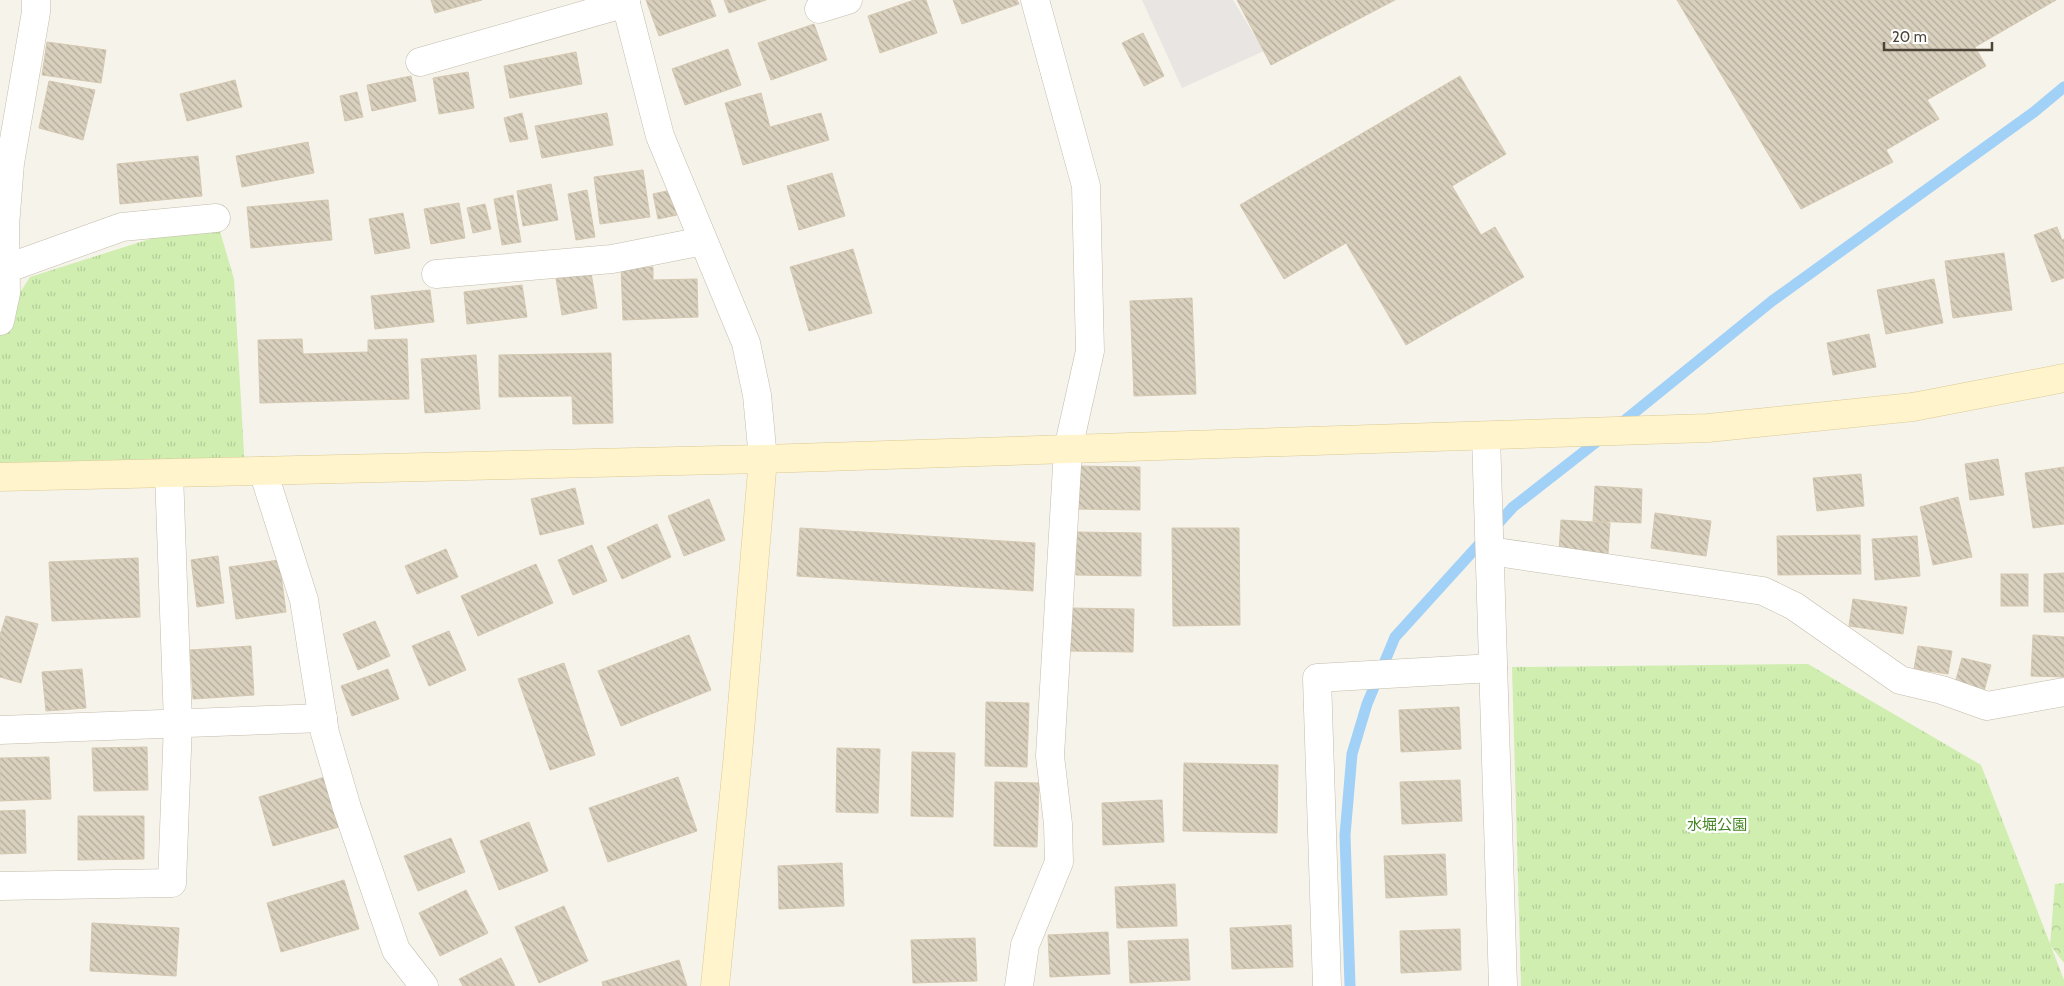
<svg xmlns="http://www.w3.org/2000/svg" width="2064" height="986" viewBox="0 0 2064 986" font-family="Cabin,'Noto Sans JP',sans-serif">
  <style>
    .grass { fill: url(#grass-tufts) }
    .forest { fill: url(#forest-crowns) }
    .parking { fill: #e8e5e2 }
    .lines { fill: none; stroke-linecap: round; stroke-linejoin: round }
    .stream { stroke: #a2d1f8; stroke-width: 11 }
    .building { fill: url(#building-back-hatch); stroke: #d5c8b1 }
    .street-casing { stroke: #c3bcab; stroke-width: 29 }
    .secondary-casing { stroke: #daca96; stroke-width: 29 }
    .street { stroke: #fff; stroke-width: 28 }
    .secondary { stroke: #fff4cb; stroke-width: 28 }
    .labels { text-anchor: middle; dominant-baseline: central; stroke-width: 4.5; stroke-linejoin: round; paint-order: stroke }
    .park-label { font-size: 15px; fill: #448423; stroke: #fff }
  </style>
  <defs>
    <pattern id="grass-tufts" width="24" height="20" patternUnits="userSpaceOnUse" patternTransform="scale(1.25)"><rect width="24" height="20" fill="#cfeeb0"/><path d="M3 7l-1-3M5 7V3M7 7l1-3M15 17l-1-3M17 17v-4M19 17l1-3" fill="none" stroke="#b3cd98"/></pattern>
    <pattern id="forest-crowns" width="20" height="18" patternUnits="userSpaceOnUse" patternTransform="scale(1.25)"><rect width="20" height="18" fill="#cfeeb0"/><path d="M2 6a3 3 0 1 1 6 0M12 15a3 3 0 1 1 6 0" fill="none" stroke="#b3cd98"/></pattern>
    <pattern id="building-back-hatch" width="6" height="6" patternUnits="userSpaceOnUse" patternTransform="scale(1.25)"><rect width="6" height="6" fill="#d9d0be"/><path d="M-1 5l2 2M0 0l6 6M5-1l2 2" fill="none" stroke="#b2aa9b"/></pattern>
  </defs>
  <rect width="100%" height="100%" fill="#f6f3ea"/>
  <!-- grass -->
  <g class="grass">
    <path d="M 216,218 L 234,279 L 245,471 L 0,477 L 0,324 L 30,277 Z"/>
    <path d="M 1808,664 L 1981,765 L 2064,980 L 2064,986 L 1521,986 L 1512,667 Z"/>
  </g>
  <!-- forest -->
  <path class="forest" d="M 2064,883 L 2064,963 L 2050,945 L 2055,884 Z"/>
  <!-- parking -->
  <path class="parking" d="M 1142,0 L 1233,0 L 1264,51 L 1182,88 Z"/>
  <g class="lines">
    <!-- stream -->
    <g class="stream">
      <path d="M 1619,425 L 1772,301 L 2034,112 L 2064,87"/>
      <path d="M 1350,986 L 1345,835 L 1352,754 L 1367,704 L 1395,637 L 1513,507 L 1604,436"/>
    </g>
  </g>
  <!-- building -->
  <g class="building">
    <path d="M 431,0 L 482,0 L 435,13 Z"/>
    <path d="M 646,0 L 710,0 L 716,16 L 659,36 Z"/>
    <path d="M 724,0 L 766,0 L 729,13 Z"/>
    <path d="M 914,0 L 926,0 L 937,33 L 880,53 L 868,16 Z"/>
    <path d="M 953,0 L 1017,0 L 1019,4 L 962,24 Z"/>
    <path d="M 1237,0 L 1395,0 L 1271,65 Z"/>
    <path d="M 1677,0 L 2056,0 L 1975,47 L 1986,66 L 1927,100 L 1939,119 L 1886,150 L 1893,162 L 1801,209 Z"/>
    <path d="M 814,24 L 827,60 L 771,80 L 758,43 Z"/>
    <path d="M 1143,33 L 1164,76 L 1144,86 L 1122,43 Z"/>
    <path d="M 47,42 L 106,50 L 101,83 L 42,75 Z"/>
    <path d="M 728,49 L 741,85 L 685,105 L 672,69 Z"/>
    <path d="M 576,52 L 582,84 L 510,98 L 504,66 Z"/>
    <path d="M 468,72 L 474,108 L 439,114 L 433,78 Z"/>
    <path d="M 411,76 L 416,101 L 372,111 L 367,85 Z"/>
    <path d="M 1460,76 L 1506,154 L 1452,186 L 1481,235 L 1495,227 L 1524,277 L 1406,345 L 1346,243 L 1284,279 L 1240,205 Z"/>
    <path d="M 235,80 L 242,107 L 187,121 L 180,94 Z"/>
    <path d="M 49,81 L 95,90 L 83,140 L 39,128 Z"/>
    <path d="M 357,92 L 363,117 L 345,121 L 340,96 Z"/>
    <path d="M 761,93 L 770,127 L 821,113 L 829,140 L 743,165 L 725,103 Z"/>
    <path d="M 522,113 L 528,139 L 510,142 L 504,118 Z"/>
    <path d="M 607,113 L 613,145 L 542,158 L 535,126 Z"/>
    <path d="M 308,142 L 314,173 L 242,187 L 236,156 Z"/>
    <path d="M 198,156 L 202,196 L 120,204 L 117,164 Z"/>
    <path d="M 643,170 L 650,217 L 600,224 L 594,177 Z"/>
    <path d="M 832,173 L 845,216 L 799,230 L 787,186 Z"/>
    <path d="M 551,184 L 558,220 L 523,226 L 517,191 Z"/>
    <path d="M 587,190 L 595,237 L 576,240 L 568,194 Z"/>
    <path d="M 671,190 L 677,215 L 658,219 L 653,194 Z"/>
    <path d="M 513,195 L 521,242 L 502,245 L 494,199 Z"/>
    <path d="M 328,200 L 332,240 L 251,248 L 247,207 Z"/>
    <path d="M 459,203 L 465,238 L 431,244 L 424,209 Z"/>
    <path d="M 485,204 L 491,229 L 473,233 L 467,208 Z"/>
    <path d="M 403,213 L 410,248 L 375,254 L 369,219 Z"/>
    <path d="M 2057,227 L 2062,240 L 2064,239 L 2064,278 L 2052,282 L 2034,235 Z"/>
    <path d="M 853,249 L 872,313 L 809,331 L 790,267 Z"/>
    <path d="M 2004,253 L 2012,310 L 1953,318 L 1945,261 Z"/>
    <path d="M 653,267 L 653,280 L 697,279 L 698,317 L 623,320 L 621,268 Z"/>
    <path d="M 591,273 L 597,308 L 562,315 L 556,279 Z"/>
    <path d="M 1934,279 L 1943,323 L 1886,334 L 1877,290 Z"/>
    <path d="M 522,285 L 527,317 L 467,324 L 464,292 Z"/>
    <path d="M 430,290 L 434,322 L 375,329 L 371,296 Z"/>
    <path d="M 1192,298 L 1196,394 L 1134,396 L 1130,301 Z"/>
    <path d="M 1869,334 L 1876,367 L 1833,375 L 1827,343 Z"/>
    <path d="M 302,339 L 303,354 L 368,352 L 368,340 L 407,339 L 409,399 L 260,403 L 258,340 Z"/>
    <path d="M 611,353 L 613,423 L 573,424 L 572,396 L 499,397 L 499,355 Z"/>
    <path d="M 476,355 L 480,409 L 425,413 L 421,359 Z"/>
    <path d="M 1998,459 L 2004,495 L 1970,500 L 1965,464 Z"/>
    <path d="M 1076,466 L 1140,467 L 1140,510 L 1075,509 Z"/>
    <path d="M 2064,467 L 2064,524 L 2033,528 L 2025,473 Z"/>
    <path d="M 1861,474 L 1864,506 L 1817,511 L 1813,478 Z"/>
    <path d="M 1595,486 L 1642,489 L 1641,523 L 1593,521 Z"/>
    <path d="M 575,488 L 584,524 L 540,535 L 531,499 Z"/>
    <path d="M 1958,497 L 1972,557 L 1933,565 L 1920,507 Z"/>
    <path d="M 709,499 L 725,540 L 684,556 L 668,516 Z"/>
    <path d="M 1655,513 L 1711,521 L 1706,556 L 1651,548 Z"/>
    <path d="M 1561,520 L 1610,523 L 1608,554 L 1559,552 Z"/>
    <path d="M 657,524 L 671,557 L 622,579 L 607,547 Z"/>
    <path d="M 800,528 L 1035,543 L 1033,591 L 797,576 Z"/>
    <path d="M 1172,528 L 1239,528 L 1240,625 L 1173,626 Z"/>
    <path d="M 1077,532 L 1141,533 L 1141,576 L 1076,575 Z"/>
    <path d="M 1860,535 L 1861,574 L 1778,575 L 1777,536 Z"/>
    <path d="M 1917,536 L 1920,576 L 1875,580 L 1872,539 Z"/>
    <path d="M 592,545 L 607,581 L 573,595 L 558,560 Z"/>
    <path d="M 446,549 L 458,577 L 417,594 L 405,566 Z"/>
    <path d="M 218,556 L 224,603 L 197,607 L 191,560 Z"/>
    <path d="M 138,558 L 140,617 L 52,621 L 49,562 Z"/>
    <path d="M 279,560 L 286,612 L 236,619 L 229,567 Z"/>
    <path d="M 536,564 L 553,603 L 478,636 L 461,596 Z"/>
    <path d="M 2064,573 L 2064,612 L 2044,612 L 2044,574 Z"/>
    <rect x="2001" y="574" width="27" height="32"/>
    <path d="M 1853,599 L 1907,607 L 1903,634 L 1849,626 Z"/>
    <path d="M 1069,608 L 1134,609 L 1133,652 L 1068,651 Z"/>
    <path d="M 6,616 L 38,624 L 21,683 L 0,677 L 0,635 Z"/>
    <path d="M 375,621 L 390,656 L 358,670 L 343,634 Z"/>
    <path d="M 449,631 L 466,670 L 429,686 L 412,646 Z"/>
    <path d="M 689,635 L 711,690 L 621,726 L 598,671 Z"/>
    <path d="M 2033,635 L 2064,637 L 2064,677 L 2031,676 Z"/>
    <path d="M 251,646 L 254,695 L 193,699 L 190,650 Z"/>
    <path d="M 1918,646 L 1952,651 L 1948,674 L 1914,669 Z"/>
    <path d="M 1962,658 L 1991,665 L 1984,691 L 1955,683 Z"/>
    <path d="M 564,663 L 595,755 L 550,770 L 518,679 Z"/>
    <path d="M 82,669 L 86,708 L 46,711 L 42,672 Z"/>
    <path d="M 388,669 L 399,699 L 352,716 L 341,686 Z"/>
    <path d="M 986,702 L 1029,703 L 1027,767 L 985,766 Z"/>
    <path d="M 1459,707 L 1461,749 L 1401,752 L 1399,710 Z"/>
    <path d="M 147,747 L 148,790 L 94,791 L 92,748 Z"/>
    <path d="M 837,748 L 880,749 L 878,813 L 836,812 Z"/>
    <path d="M 912,752 L 955,753 L 953,817 L 911,816 Z"/>
    <path d="M 49,757 L 51,799 L 0,801 L 0,758 Z"/>
    <path d="M 1184,763 L 1278,765 L 1277,833 L 1183,831 Z"/>
    <path d="M 325,777 L 339,827 L 273,846 L 259,797 Z"/>
    <path d="M 678,777 L 697,831 L 608,862 L 589,808 Z"/>
    <path d="M 1460,780 L 1462,821 L 1402,824 L 1400,782 Z"/>
    <path d="M 995,782 L 1039,783 L 1037,847 L 994,846 Z"/>
    <path d="M 1162,800 L 1164,842 L 1103,845 L 1102,803 Z"/>
    <path d="M 25,810 L 26,853 L 0,854 L 0,811 Z"/>
    <path d="M 78,816 L 144,816 L 144,859 L 78,860 Z"/>
    <path d="M 529,822 L 548,871 L 499,890 L 480,841 Z"/>
    <path d="M 451,838 L 465,872 L 418,891 L 404,856 Z"/>
    <path d="M 1445,854 L 1447,895 L 1386,898 L 1384,856 Z"/>
    <path d="M 842,863 L 844,906 L 779,909 L 778,866 Z"/>
    <path d="M 344,880 L 359,929 L 281,952 L 267,903 Z"/>
    <path d="M 1175,884 L 1177,926 L 1117,928 L 1115,887 Z"/>
    <path d="M 466,890 L 488,933 L 440,956 L 419,913 Z"/>
    <path d="M 564,906 L 588,961 L 539,983 L 515,927 Z"/>
    <path d="M 92,923 L 179,928 L 176,976 L 90,971 Z"/>
    <path d="M 1291,925 L 1293,967 L 1232,969 L 1230,928 Z"/>
    <path d="M 1460,929 L 1461,970 L 1401,973 L 1400,931 Z"/>
    <path d="M 1108,932 L 1110,974 L 1050,977 L 1048,935 Z"/>
    <path d="M 975,938 L 977,981 L 913,983 L 911,940 Z"/>
    <path d="M 1188,939 L 1190,980 L 1130,983 L 1128,941 Z"/>
    <path d="M 501,958 L 515,986 L 463,986 L 459,979 Z"/>
    <path d="M 679,960 L 687,986 L 603,986 L 602,982 Z"/>
  </g>
  <g class="lines">
    <defs>
      <g id="street">
        <path d="M 625,0 L 660,136 L 746,343 L 757,395 L 763,459"/>
        <path d="M 819,9 L 848,0"/>
        <path d="M 420,62 L 626,3"/>
        <path d="M 5,269 L 122,227 L 216,218"/>
        <path d="M 436,274 L 612,259 L 703,241"/>
        <path d="M 0,321 L 6,293 L 5,226 L 10,163 L 36,12 L 36,0"/>
        <path d="M 1486,436 L 1503,986"/>
        <path d="M 263,471 L 304,600 L 325,733 L 347,808 L 396,950 L 424,986"/>
        <path d="M 1490,551 L 1763,591 L 1794,606 L 1900,680 L 1942,690 L 1987,706 L 2064,692"/>
        <path d="M 0,730 L 323,718"/>
        <path d="M 0,886 L 172,883 L 178,723 L 169,473"/>
        <path d="M 1019,986 L 1025,945 L 1059,862 L 1058,824 L 1050,756 L 1068,449 L 1090,351 L 1086,186 L 1035,0"/>
        <path d="M 1327,986 L 1317,678 L 1493,668"/>
      </g>
      <g id="secondary">
        <path d="M 0,477 L 763,459 L 1708,428 L 1913,407 L 2064,378"/>
        <path d="M 715,986 L 738,754 L 763,459"/>
      </g>
    </defs>
    <!-- street casing -->
    <use href="#street" class="street-casing"/>
    <!-- secondary casing -->
    <use href="#secondary" class="secondary-casing"/>
    <!-- street -->
    <use href="#street" class="street"/>
    <!-- secondary -->
    <use href="#secondary" class="secondary"/>
  </g>
  <g class="labels">
    <!-- park labels -->
    <g class="park-label">
      <text x="1717" y="825">水堀公園</text>
    </g>
  </g>
  <!-- scale -->
  <path d="M1884 42v8h108v-8" fill="none" stroke="#4b4437" stroke-width="2.5"/>
  <text x="1892" y="42" font-size="15" fill="#4b4437" stroke="#ffffff" stroke-width="4" paint-order="stroke">20 m</text>
</svg>
